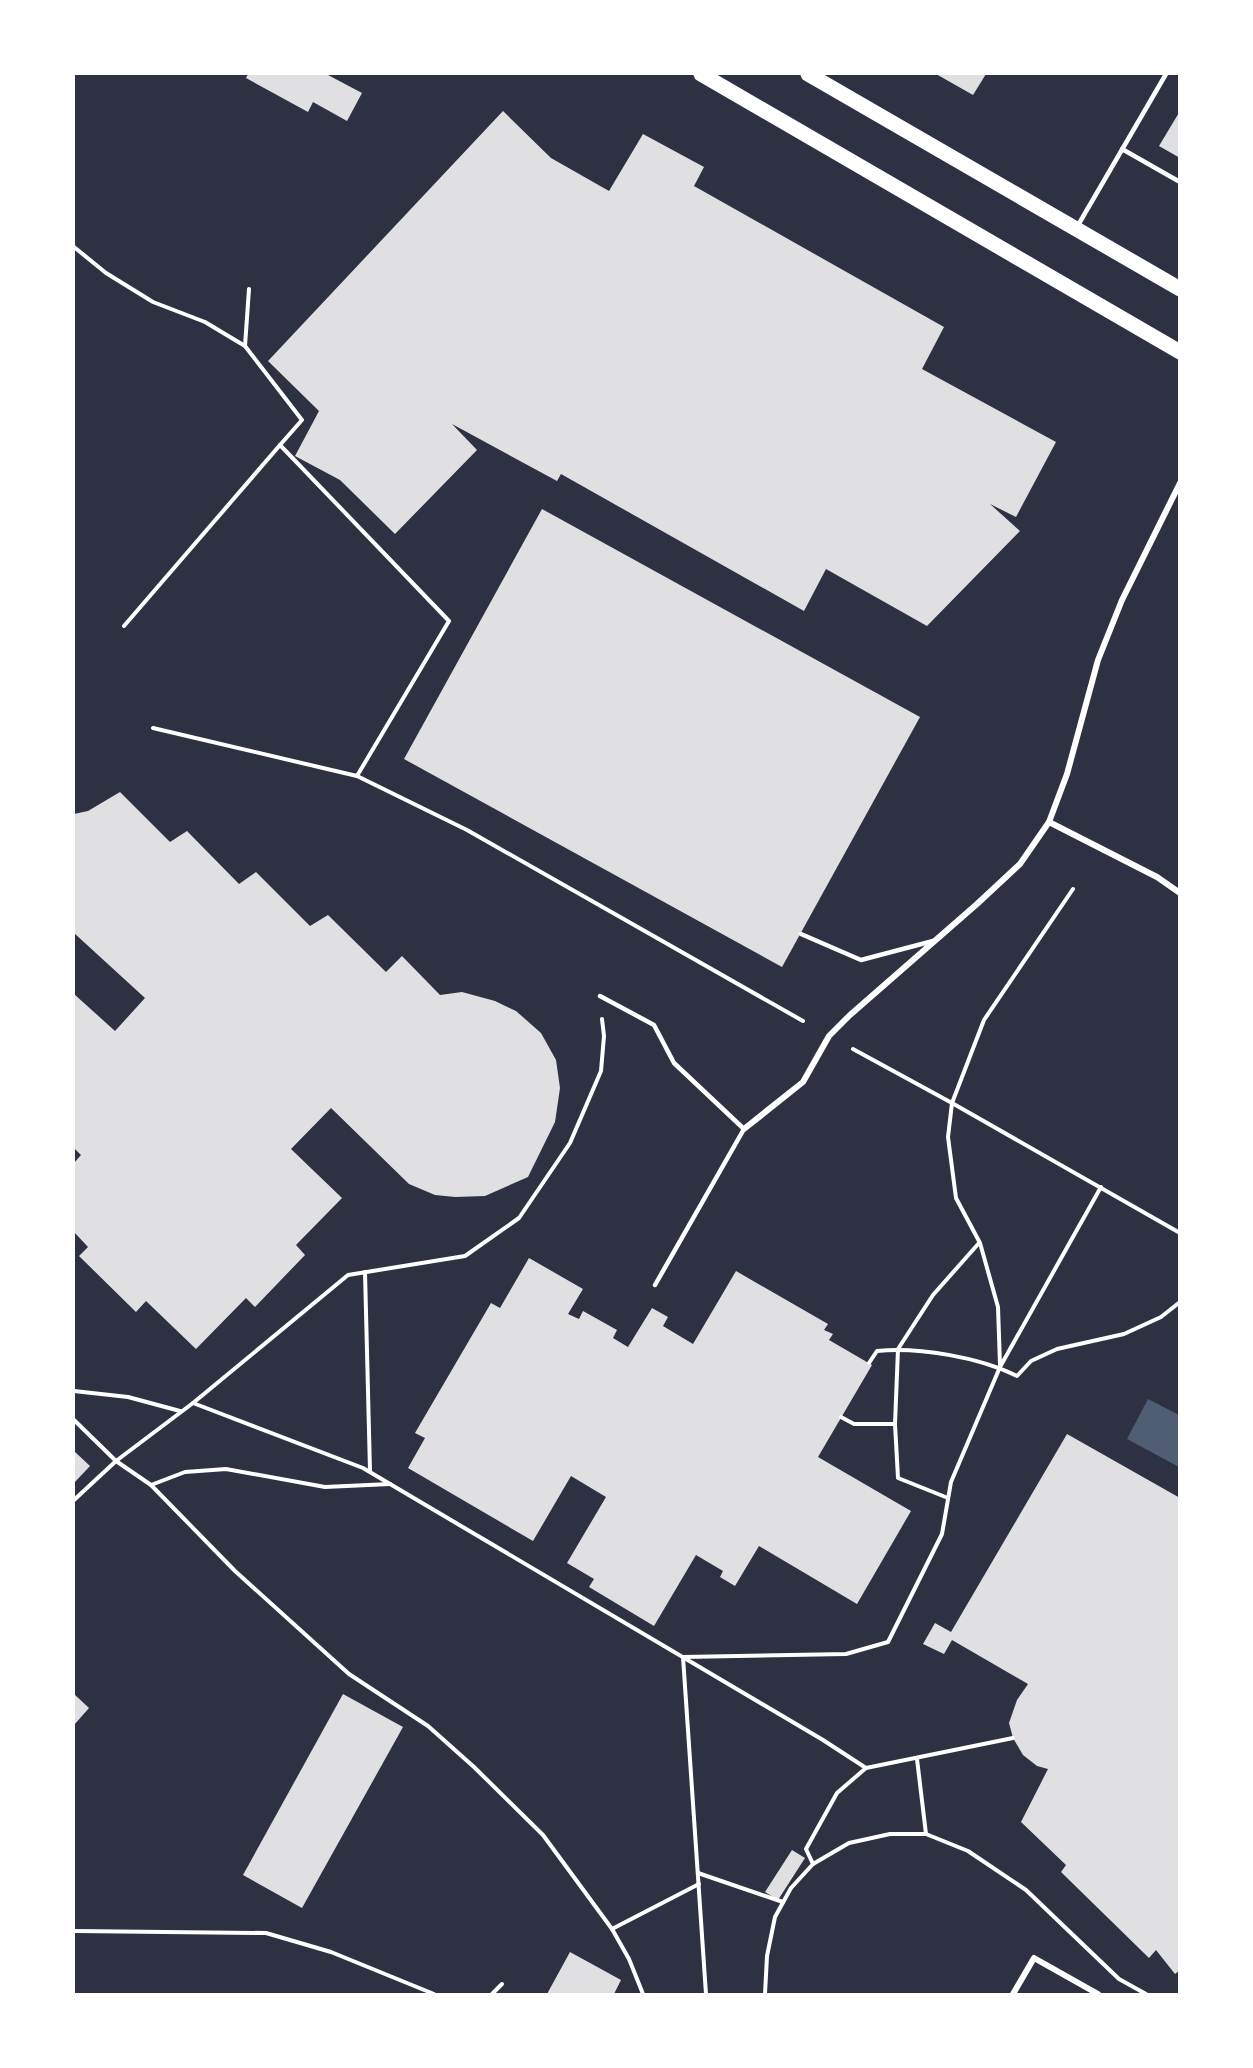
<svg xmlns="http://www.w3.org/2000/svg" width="1253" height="2068" viewBox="0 0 1253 2068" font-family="Montserrat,sans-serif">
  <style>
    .water { fill: #4f5d75 }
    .building { fill: #e0e0e3 }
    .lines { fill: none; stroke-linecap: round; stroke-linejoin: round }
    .path { stroke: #fff; stroke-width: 4 }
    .service { stroke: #fff; stroke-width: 4.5 }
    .minor { stroke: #fff; stroke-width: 6 }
    .primary { stroke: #fff; stroke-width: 15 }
  </style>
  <rect width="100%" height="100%" fill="#2d3142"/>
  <!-- water -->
  <path class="water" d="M 1148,1399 L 1179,1415 L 1179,1467 L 1127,1439 Z"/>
  <!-- building -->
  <g class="building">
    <path d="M 248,74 L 329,74 L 328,75 L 362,93 L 347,121 L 313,102 L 308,112 L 246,78 Z"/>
    <path d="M 936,74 L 986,74 L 973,95 Z"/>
    <path d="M 503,111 L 551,158 L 609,191 L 643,134 L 704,167 L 694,186 L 944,327 L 922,369 L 1056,442 L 1016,517 L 990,504 L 1020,531 L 927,626 L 826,569 L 804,611 L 561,474 L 557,481 L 452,424 L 477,450 L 395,534 L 340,480 L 295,456 L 319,411 L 268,361 Z"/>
    <path d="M 1180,111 L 1180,158 L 1159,146 Z"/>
    <path d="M 542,509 L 920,717 L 782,967 L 404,759 Z"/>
    <path d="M 120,792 L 170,842 L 187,831 L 239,884 L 256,872 L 310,926 L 328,915 L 386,972 L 402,956 L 440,995 L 462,992 L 495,1001 L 516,1011 L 541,1033 L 556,1060 L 560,1088 L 555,1122 L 528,1177 L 485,1196 L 455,1197 L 435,1195 L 409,1184 L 331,1108 L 291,1149 L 342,1198 L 296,1245 L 305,1255 L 255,1307 L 246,1298 L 196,1349 L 146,1301 L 136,1312 L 79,1256 L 88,1247 L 74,1232 L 74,1163 L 81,1155 L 74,1148 L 74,994 L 115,1031 L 145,998 L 74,933 L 74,814 L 88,811 Z"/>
    <path d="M 529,1258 L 583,1289 L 568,1314 L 579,1319 L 583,1311 L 617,1330 L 613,1338 L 628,1347 L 652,1308 L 668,1317 L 663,1326 L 693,1344 L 736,1271 L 828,1324 L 824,1330 L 833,1334 L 829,1340 L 872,1365 L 818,1457 L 911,1511 L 857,1604 L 759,1546 L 735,1586 L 720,1577 L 723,1571 L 696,1555 L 654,1626 L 589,1587 L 594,1579 L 567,1563 L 606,1497 L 571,1476 L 533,1541 L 408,1468 L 425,1438 L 415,1433 L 491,1303 L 500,1308 Z"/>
    <path d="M 1067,1434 L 1180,1498 L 1180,1970 L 1175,1974 L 1156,1950 L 1149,1958 L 1061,1872 L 1066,1865 L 1021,1822 L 1048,1769 L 1037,1766 L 1023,1755 L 1013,1738 L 1009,1723 L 1017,1700 L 1028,1684 L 952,1640 L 944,1654 L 923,1644 L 935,1623 L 951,1632 Z"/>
    <path d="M 74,1451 L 90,1466 L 74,1483 Z"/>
    <path d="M 74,1694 L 89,1708 L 74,1725 Z"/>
    <path d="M 343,1694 L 403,1727 L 302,1908 L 243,1875 Z"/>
    <path d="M 792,1850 L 805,1858 L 778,1900 L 765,1892 Z"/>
    <path d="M 570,1952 L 621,1980 L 614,1994 L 547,1994 Z"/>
  </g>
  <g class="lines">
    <!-- path -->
    <g class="path">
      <path d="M 74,247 L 106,273 L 153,302 L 205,322 L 245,346"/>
      <path d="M 124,626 L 280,445"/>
      <path d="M 153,728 L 357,776 L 449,621 L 280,445 L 302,420 L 245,346 L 249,289"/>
      <path d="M 357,776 L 467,830 L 803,1021"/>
      <path d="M 853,1049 L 952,1103 L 1180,1233"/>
      <path d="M 365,1272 L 370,1471"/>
      <path d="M 869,1363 L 877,1351 C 919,1347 979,1357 1017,1376 L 1031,1361 L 1057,1349 L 1124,1334 L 1161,1317 L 1180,1302"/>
      <path d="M 1000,1365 L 998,1307 L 980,1243 L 956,1198 L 948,1137 L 952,1103 L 984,1020 L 1073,889"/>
      <path d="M 74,1391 L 128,1397 L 180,1411"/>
      <path d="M 193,1403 L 363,1468 L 823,1740 L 866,1768 L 837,1793 L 806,1849 L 813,1864"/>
      <path d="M 841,1417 L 854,1424 L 895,1424 L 898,1349 L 933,1295 L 979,1243"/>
      <path d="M 74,1420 L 116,1461 L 151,1485 L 235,1571 L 349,1674 L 428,1726 L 474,1767 L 543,1835 L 612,1929 L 629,1959 L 643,1994"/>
      <path d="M 895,1424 L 898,1478 L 948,1498"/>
      <path d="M 151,1485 L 185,1472 L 226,1469 L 325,1487 L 390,1484"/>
      <path d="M 74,1500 L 116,1461 L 193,1403 L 348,1275 L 465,1256 L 519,1218 L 570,1143 L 601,1071 L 604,1036 L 602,1019"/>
      <path d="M 917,1759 L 926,1834"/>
      <path d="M 866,1768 L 1013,1738"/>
      <path d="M 698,1873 L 783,1902"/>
      <path d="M 612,1929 L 699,1884"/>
      <path d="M 74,1931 L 266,1933 L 331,1952 L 434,1994"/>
      <path d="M 492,1994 L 502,1984"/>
      <path d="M 706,1994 L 683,1657 L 846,1654 L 888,1642 L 942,1534 L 951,1482 L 1000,1367 L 1101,1187"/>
      <path d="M 765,1994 L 767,1956 L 775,1917 L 791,1888 L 813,1864 L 849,1843 L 890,1834 L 926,1834 L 968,1851 L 1026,1890 L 1119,1979 L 1146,1994"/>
    </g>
    <!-- service -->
    <g class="service">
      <path d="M 1122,149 L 1180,182"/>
      <path d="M 1077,227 L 1166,74"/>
      <path d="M 801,934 L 861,960 L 933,941"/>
      <path d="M 600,996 L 654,1025 L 674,1063 L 744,1129 L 655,1285"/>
    </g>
    <!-- minor -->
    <g class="minor">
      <path d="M 1049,822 L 1157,877 L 1180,893"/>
      <path d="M 744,1129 L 803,1082 L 829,1036 L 850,1015 L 977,904 L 1020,864 L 1049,822 L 1067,774 L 1098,660 L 1122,600 L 1180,483"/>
      <path d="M 1013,1994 L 1034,1958 L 1098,1994"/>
    </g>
    <!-- primary -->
    <g class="primary">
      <path d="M 701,74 L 1180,352"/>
      <path d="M 808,74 L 1180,289"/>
    </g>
  </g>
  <!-- border -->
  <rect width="1253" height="2068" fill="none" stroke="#ffffff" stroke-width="150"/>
</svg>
